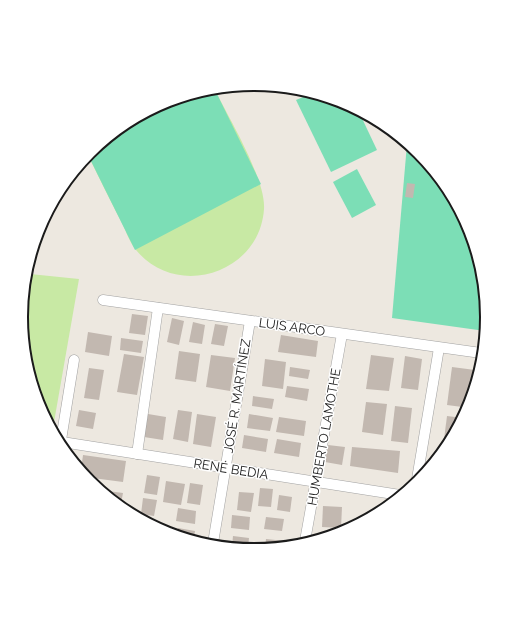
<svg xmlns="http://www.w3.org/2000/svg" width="509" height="635" viewBox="0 0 509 635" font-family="Raleway,sans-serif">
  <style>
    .grass { fill: #c8e9a4 }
    .pitch { fill: #7cdeb6 }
    .building { fill: #c2b8b0 }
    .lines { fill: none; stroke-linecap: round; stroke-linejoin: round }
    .street-casing { stroke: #a2a2a2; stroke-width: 11 }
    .street { stroke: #fff; stroke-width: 10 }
    .labels { text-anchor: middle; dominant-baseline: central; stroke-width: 3; stroke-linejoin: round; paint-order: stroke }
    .street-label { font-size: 13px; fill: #1b1b1b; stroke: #fff }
    .rim { fill: none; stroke: #1b1b1b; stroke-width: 2 }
  </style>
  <rect width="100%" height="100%" fill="#ede8e0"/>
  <!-- grass -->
  <g class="grass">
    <path d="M 216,92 C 230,120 266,180 264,209 C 260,273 177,300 136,250 C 130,243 126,231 122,223 C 110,200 99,178 88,155 L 165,102 Z"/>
    <path d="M 30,274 L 79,279 L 53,428 L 39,407 L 21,317 Z"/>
  </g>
  <!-- pitch -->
  <g class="pitch">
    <path d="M 216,92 L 261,184 L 135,250 L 88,155 L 165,102 Z"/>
    <path d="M 308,95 L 344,102 L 359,112 L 377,150 L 331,172 L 296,100 Z"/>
    <path d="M 407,144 L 420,153 L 470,228 L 488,318 L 485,331 L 392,318 Z"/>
    <path d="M 357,169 L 376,205 L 352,218 L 333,182 Z"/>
  </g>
  <!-- building -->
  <g class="building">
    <path d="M 407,183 L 415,184 L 413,198 L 405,197 Z"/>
    <path d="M 132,314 L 148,316 L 145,335 L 129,333 Z"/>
    <path d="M 172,318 L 184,321 L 179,345 L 167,342 Z"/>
    <path d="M 193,322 L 205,325 L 202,344 L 189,342 Z"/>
    <path d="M 215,324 L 228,326 L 224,346 L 211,344 Z"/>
    <path d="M 88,332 L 112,336 L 109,356 L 85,352 Z"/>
    <path d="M 281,335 L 318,341 L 316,357 L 278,352 Z"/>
    <path d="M 121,338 L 143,341 L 141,353 L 120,350 Z"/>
    <path d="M 179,351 L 200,354 L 196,382 L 175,379 Z"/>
    <path d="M 124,354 L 144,357 L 137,395 L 117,392 Z"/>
    <path d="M 211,355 L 235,358 L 230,391 L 206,387 Z"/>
    <path d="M 371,355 L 394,358 L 389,391 L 366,389 Z"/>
    <path d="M 405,356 L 422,359 L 418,390 L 401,388 Z"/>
    <path d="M 265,359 L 286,362 L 283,389 L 262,386 Z"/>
    <path d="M 290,367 L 310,370 L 308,379 L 289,376 Z"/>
    <path d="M 452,367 L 475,370 L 470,408 L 447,405 Z"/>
    <path d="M 89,368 L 104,370 L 99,400 L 84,398 Z"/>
    <path d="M 287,386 L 309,389 L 307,401 L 285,397 Z"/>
    <path d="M 253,396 L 274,399 L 272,409 L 252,406 Z"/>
    <path d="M 366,402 L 387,404 L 383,435 L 362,432 Z"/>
    <path d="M 395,406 L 412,408 L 408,443 L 391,441 Z"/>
    <path d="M 79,410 L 96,413 L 93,429 L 76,426 Z"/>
    <path d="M 178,410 L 192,412 L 188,442 L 173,439 Z"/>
    <path d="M 148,414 L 166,417 L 163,440 L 144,437 Z"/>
    <path d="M 197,414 L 216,417 L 211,447 L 193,444 Z"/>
    <path d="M 249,414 L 273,418 L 270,431 L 247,428 Z"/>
    <path d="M 447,416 L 463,418 L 443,447 Z"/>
    <path d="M 279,417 L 306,421 L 304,436 L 276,432 Z"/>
    <path d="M 244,435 L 268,439 L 266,452 L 242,448 Z"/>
    <path d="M 277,439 L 301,443 L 299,457 L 274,453 Z"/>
    <path d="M 328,445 L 345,447 L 342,465 L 325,462 Z"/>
    <path d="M 352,447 L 400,451 L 398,473 L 350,466 Z"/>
    <path d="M 83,455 L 126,461 L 123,482 L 85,477 L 81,470 Z"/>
    <path d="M 147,475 L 160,477 L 157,495 L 144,493 Z"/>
    <path d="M 166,481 L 185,484 L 181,505 L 163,502 Z"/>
    <path d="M 190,483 L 203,485 L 200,505 L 187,503 Z"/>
    <path d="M 260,488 L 273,489 L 271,507 L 258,506 Z"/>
    <path d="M 100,490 L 123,493 L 121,504 Z"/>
    <path d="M 239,492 L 254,493 L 251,512 L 237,510 Z"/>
    <path d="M 279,495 L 292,497 L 290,512 L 277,510 Z"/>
    <path d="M 143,498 L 157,500 L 154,516 L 141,514 Z"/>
    <path d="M 323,506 L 342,507 L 341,528 L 322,527 Z"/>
    <path d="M 178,508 L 196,511 L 195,524 L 176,521 Z"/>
    <path d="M 232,515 L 250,517 L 249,530 L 231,528 Z"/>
    <path d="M 266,517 L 284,519 L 282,531 L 264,529 Z"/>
    <path d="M 178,528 L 195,531 L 194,539 L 177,536 Z"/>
    <path d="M 233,536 L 249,538 L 248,548 L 232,546 Z"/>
    <path d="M 266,539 L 285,541 L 284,545 L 265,549 Z"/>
  </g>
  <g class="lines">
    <defs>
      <g id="street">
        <path d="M 103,300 L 481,353"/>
        <path d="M 61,440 L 74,360"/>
        <path d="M 62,442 L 400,495"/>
        <path d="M 137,454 L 158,308"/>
        <path d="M 416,485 L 439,348"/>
        <path d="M 305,541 L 342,334"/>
        <path d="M 213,543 L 250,321"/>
      </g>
    </defs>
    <!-- street casing -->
    <use href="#street" class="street-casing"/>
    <!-- street -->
    <use href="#street" class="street"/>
  </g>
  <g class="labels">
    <!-- street labels -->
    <g class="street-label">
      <text transform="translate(292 327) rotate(8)">LUIS ARCO</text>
      <text transform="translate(237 396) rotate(-81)">JOSÉ R. MARTÍNEZ</text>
      <text transform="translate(324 437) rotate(-80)">HUMBERTO LAMOTHE</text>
      <text transform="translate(231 469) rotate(9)">RENÉ BEDIA</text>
    </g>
  </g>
  <!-- crop -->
  <path d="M0 0H509V635H0ZM28 317a226 226 0 1 1 452 0a226 226 0 1 1-452 0Z" fill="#fff" fill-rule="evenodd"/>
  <path class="rim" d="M28 317a226 226 0 1 1 452 0a226 226 0 1 1-452 0Z"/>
</svg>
